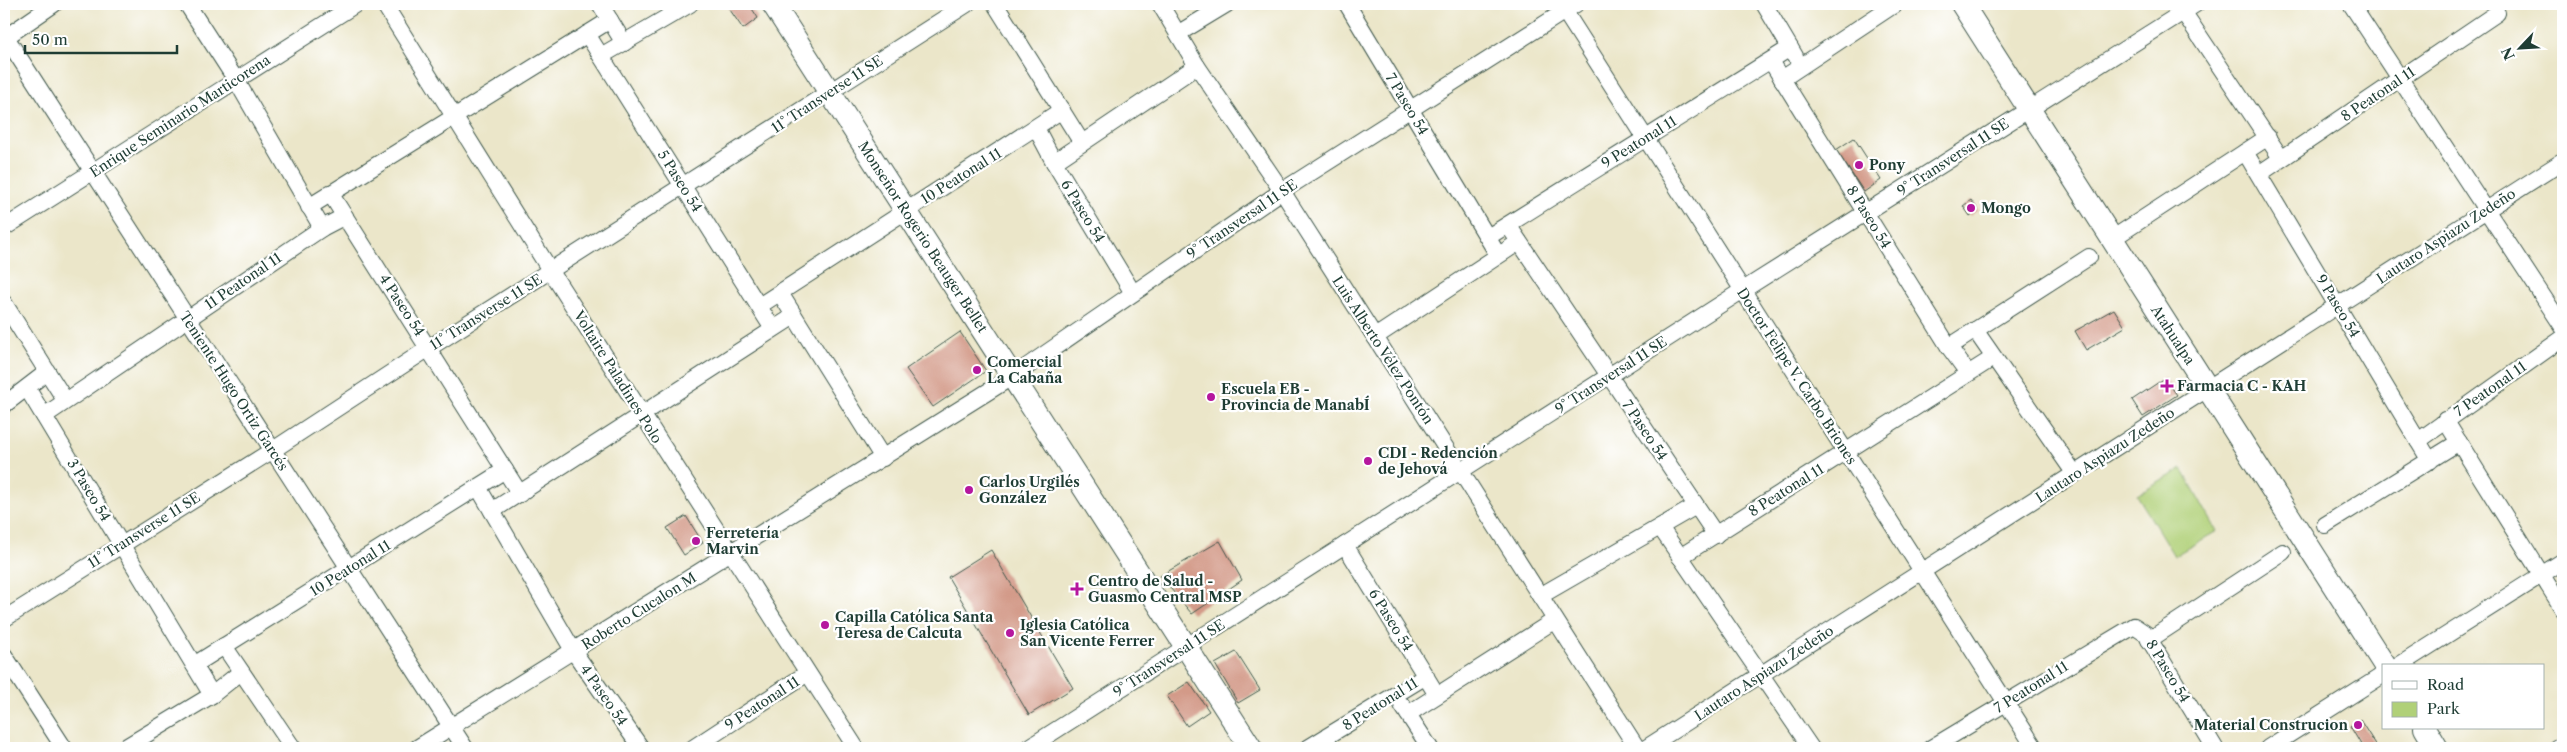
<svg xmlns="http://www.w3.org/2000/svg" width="2567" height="752" viewBox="0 0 2567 752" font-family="'Libre Caslon Text',serif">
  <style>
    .green { fill: #b0d078; stroke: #688656 }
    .building { fill: #d39a88 }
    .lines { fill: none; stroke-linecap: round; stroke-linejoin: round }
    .street-casing { stroke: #3e564a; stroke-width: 18 }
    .secondary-casing { stroke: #3e564a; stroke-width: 24 }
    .street { stroke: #fff; stroke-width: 16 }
    .secondary { stroke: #fff; stroke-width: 22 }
    .poi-dot { fill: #b5179e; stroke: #fff; stroke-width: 2 }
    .labels { text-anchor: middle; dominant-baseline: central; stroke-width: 4.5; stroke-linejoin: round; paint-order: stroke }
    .street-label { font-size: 14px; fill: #1f3d34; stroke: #fff }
    .poi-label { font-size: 14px; font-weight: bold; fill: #1f3d34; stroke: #fff; text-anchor: start }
  </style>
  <rect width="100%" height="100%" fill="#fff"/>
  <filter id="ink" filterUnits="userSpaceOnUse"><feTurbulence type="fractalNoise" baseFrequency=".02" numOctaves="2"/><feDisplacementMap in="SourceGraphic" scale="10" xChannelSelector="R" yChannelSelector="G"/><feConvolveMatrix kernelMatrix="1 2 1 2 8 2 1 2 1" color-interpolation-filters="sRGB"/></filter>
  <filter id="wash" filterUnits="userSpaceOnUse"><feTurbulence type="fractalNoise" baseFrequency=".0096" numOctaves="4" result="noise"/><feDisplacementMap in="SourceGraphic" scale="20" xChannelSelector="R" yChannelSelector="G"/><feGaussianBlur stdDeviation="1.12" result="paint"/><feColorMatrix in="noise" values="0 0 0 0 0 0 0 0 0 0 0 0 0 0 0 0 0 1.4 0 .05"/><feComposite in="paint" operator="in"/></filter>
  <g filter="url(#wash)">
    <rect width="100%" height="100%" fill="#ebe6c9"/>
    <!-- green -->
    <path class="green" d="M 2182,469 L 2217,531 L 2174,556 L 2137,495 Z"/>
    <g id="blocks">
      <!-- building -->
      <g class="building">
        <path d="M 726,4 L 749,4 L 758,18 L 743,29 Z"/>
        <path d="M 1854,138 L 1881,180 L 1864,192 L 1836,150 Z"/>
        <path d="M 1971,200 L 1978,210 L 1970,216 L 1963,206 Z"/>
        <path d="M 2114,309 L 2125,327 L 2086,350 L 2075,331 Z"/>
        <path d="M 960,332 L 986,371 L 933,407 L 906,369 Z"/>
        <path d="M 2165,378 L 2177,395 L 2143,417 L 2132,400 Z"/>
        <path d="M 686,516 L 703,543 L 684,555 L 667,528 Z"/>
        <path d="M 1220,541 L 1242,580 L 1192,614 L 1160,576 Z"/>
        <path d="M 991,550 L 1073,688 L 1029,715 L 948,577 Z"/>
        <path d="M 1236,652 L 1260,690 L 1238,703 L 1215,664 Z"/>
        <path d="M 1189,682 L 1209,711 L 1187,726 L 1167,696 Z"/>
        <path d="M 2360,720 L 2377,747 L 2374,748 L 2363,748 L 2350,726 Z"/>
      </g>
    </g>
  </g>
  <g filter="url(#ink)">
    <use href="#blocks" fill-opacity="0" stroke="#3e564a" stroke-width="1"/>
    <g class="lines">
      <defs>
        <g id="street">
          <path d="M 187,4 L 236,80 L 322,228"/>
          <path d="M 384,4 L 550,270 L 856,748"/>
          <path d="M 600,4 L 624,43"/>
          <path d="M 995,4 L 1082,143"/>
          <path d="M 1160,4 L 1197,66 L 1282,191 L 1637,748"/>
          <path d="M 1347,4 L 1498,255"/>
          <path d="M 1560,4 L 2035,748"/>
          <path d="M 1764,4 L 1795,56"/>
          <path d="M 2178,4 L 2281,158"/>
          <path d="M 2351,4 L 2563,327"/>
          <path d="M 1179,33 L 1227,4"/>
          <path d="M 4,34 L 465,748"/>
          <path d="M 587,34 L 773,329"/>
          <path d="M 6,37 L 54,4"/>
          <path d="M 601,56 L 690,4"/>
          <path d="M 1771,61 L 1949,347 L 1968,373"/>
          <path d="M 1782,79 L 1895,4"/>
          <path d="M 1036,128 L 1054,162 L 1133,293"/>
          <path d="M 2245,152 L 2430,461"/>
          <path d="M 1054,162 L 1197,66"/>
          <path d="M 2259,174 L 2497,13"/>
          <path d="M 330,193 L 520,494"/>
          <path d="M 309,207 L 610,20"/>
          <path d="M 1508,225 L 1716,535"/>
          <path d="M 4,228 L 356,4"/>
          <path d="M 2121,233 L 2268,137"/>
          <path d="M 1488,237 L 1790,48"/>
          <path d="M 780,293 L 883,458"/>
          <path d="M 4,303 L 65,400"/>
          <path d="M 759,306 L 1062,110"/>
          <path d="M 1975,330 L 2075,474"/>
          <path d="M 1375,337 L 1519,242"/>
          <path d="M 1949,347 L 2089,257"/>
          <path d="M 27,388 L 212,695"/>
          <path d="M 4,405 L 47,372"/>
          <path d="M 44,416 L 322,228 L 345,216"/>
          <path d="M 2445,420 L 2563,609"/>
          <path d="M 2418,441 L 2563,338"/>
          <path d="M 478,487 L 574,652 L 641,748"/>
          <path d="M 492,511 L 794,316"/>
          <path d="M 2325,525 L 2459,442"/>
          <path d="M 1660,527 L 1811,748"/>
          <path d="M 1345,545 L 1437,695"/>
          <path d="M 1680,557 L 1993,358"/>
          <path d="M 1540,596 L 1696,506"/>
          <path d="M 4,619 L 273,450 L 429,348 L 967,4"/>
          <path d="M 2149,640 L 2283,552"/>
          <path d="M 224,646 L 293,748"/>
          <path d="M 4,655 L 64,748"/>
          <path d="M 194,665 L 505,470"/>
          <path d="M 2398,666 L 2563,561"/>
          <path d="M 1402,705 L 1430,748"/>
          <path d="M 1408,714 L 1555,620"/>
          <path d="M 124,748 L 212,695 L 241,672"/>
          <path d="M 417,748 L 1013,376 L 1282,191 L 1576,4"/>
          <path d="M 693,748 L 806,674"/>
          <path d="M 1028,748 L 1743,290 L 2196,4"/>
          <path d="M 1308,748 L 1426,676"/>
          <path d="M 1646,748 L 2563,161"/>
          <path d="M 1931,748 L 2134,626 L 2146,634 L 2215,748"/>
          <path d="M 2268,748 L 2383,675"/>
          <path d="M 2556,748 L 2563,744"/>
        </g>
        <g id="secondary">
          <path d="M 773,4 L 1251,748"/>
          <path d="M 1962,4 L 2385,666"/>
          <path d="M 2425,728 L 2437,748"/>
        </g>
      </defs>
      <!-- street casing -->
      <use href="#street" class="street-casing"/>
      <!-- secondary casing -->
      <use href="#secondary" class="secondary-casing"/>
      <!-- street -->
      <use href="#street" class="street"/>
      <!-- secondary -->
      <use href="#secondary" class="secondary"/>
    </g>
  </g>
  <!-- markers -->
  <g class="poi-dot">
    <circle cx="1859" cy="165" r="5"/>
    <circle cx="1971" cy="208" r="5"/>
    <circle cx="977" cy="370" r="5"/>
    <path d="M2164.5 378.5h5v5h5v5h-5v5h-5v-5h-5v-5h5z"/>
    <circle cx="1211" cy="397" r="5"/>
    <circle cx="1368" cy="461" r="5"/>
    <circle cx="969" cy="490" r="5"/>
    <circle cx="696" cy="541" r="5"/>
    <path d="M1074.5 581.5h5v5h5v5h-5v5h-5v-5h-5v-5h5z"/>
    <circle cx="825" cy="625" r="5"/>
    <circle cx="1010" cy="633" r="5"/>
    <circle cx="2358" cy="725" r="5"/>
  </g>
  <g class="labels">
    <!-- street labels -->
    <g class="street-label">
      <text transform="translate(827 94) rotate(-33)">11° Transverse 11 SE</text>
      <text transform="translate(2378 94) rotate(-34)">8 Peatonal 11</text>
      <text transform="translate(1407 104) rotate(59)">7 Paseo 54</text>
      <text transform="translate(180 116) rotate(-33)">Enrique Seminario Marticorena</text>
      <text transform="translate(1639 142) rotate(-32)">9 Peatonal 11</text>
      <text transform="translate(1953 157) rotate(-33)">9° Transversal 11 SE</text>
      <text transform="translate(961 176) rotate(-32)">10 Peatonal 11</text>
      <text transform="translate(680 181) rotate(58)">5 Paseo 54</text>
      <text transform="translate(1083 211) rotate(59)">6 Paseo 54</text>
      <text transform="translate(1869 217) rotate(58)">8 Paseo 54</text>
      <text transform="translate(1242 219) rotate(-34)">9° Transversal 11 SE</text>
      <text transform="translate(2446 236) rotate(-33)">Lautaro Aspiazu Zedeño</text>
      <text transform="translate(923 237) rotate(57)">Monseñor Rogerio Beauger Bellet</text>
      <text transform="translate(243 281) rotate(-34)">11 Peatonal 11</text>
      <text transform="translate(402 305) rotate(57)">4 Paseo 54</text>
      <text transform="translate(2338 306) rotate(59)">9 Paseo 54</text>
      <text transform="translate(486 312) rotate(-32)">11° Transverse 11 SE</text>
      <text transform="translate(2173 335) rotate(57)">Atahualpa</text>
      <text transform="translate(1383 350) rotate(57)">Luis Alberto Vélez Pontón</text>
      <text transform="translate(1611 375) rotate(-33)">9° Transversal 11 SE</text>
      <text transform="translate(1797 376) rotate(57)">Doctor Felipe V. Carbo Briones</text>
      <text transform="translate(618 377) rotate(58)">Voltaire Paladines Polo</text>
      <text transform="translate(2490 389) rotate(-35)">7 Peatonal 11</text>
      <text transform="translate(234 391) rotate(57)">Teniente Hugo Ortiz Garcés</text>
      <text transform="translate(1645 430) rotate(56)">7 Paseo 54</text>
      <text transform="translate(2105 455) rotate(-33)">Lautaro Aspiazu Zedeño</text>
      <text transform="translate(89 490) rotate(59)">3 Paseo 54</text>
      <text transform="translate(1786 490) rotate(-32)">8 Peatonal 11</text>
      <text transform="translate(144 530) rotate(-32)">11° Transverse 11 SE</text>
      <text transform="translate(350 568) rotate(-32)">10 Peatonal 11</text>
      <text transform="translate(639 611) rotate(-32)">Roberto Cucalon M</text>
      <text transform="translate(1391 620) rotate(58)">6 Paseo 54</text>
      <text transform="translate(1169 658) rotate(-33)">9° Transversal 11 SE</text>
      <text transform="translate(2168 671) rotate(59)">8 Paseo 54</text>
      <text transform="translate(1764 673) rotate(-33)">Lautaro Aspiazu Zedeño</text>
      <text transform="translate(2031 687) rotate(-32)">7 Peatonal 11</text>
      <text transform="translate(604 695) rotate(55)">4 Paseo 54</text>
      <text transform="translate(762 703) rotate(-33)">9 Peatonal 11</text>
      <text transform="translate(1380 704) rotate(-32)">8 Peatonal 11</text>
    </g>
    <!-- poi labels -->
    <g class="poi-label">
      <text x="1869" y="165">Pony</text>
      <text x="1981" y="208">Mongo</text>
      <text x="987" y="362">Comercial<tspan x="987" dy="16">La Cabaña</tspan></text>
      <text x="2177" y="386">Farmacia C - KAH</text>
      <text x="1221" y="389">Escuela EB -<tspan x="1221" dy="16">Provincia de ManabÍ</tspan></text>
      <text x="1378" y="453">CDI - Redención<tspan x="1378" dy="16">de Jehová</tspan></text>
      <text x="979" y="482">Carlos Urgilés<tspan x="979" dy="16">González</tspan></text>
      <text x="706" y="533">Ferretería<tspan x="706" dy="16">Marvin</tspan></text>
      <text x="1088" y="581">Centro de Salud -<tspan x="1088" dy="16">Guasmo Central MSP</tspan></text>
      <text x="835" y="617">Capilla Católica Santa<tspan x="835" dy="16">Teresa de Calcuta</tspan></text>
      <text x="1020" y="625">Iglesia Católica<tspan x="1020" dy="16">San Vicente Ferrer</tspan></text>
      <text x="2348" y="725" text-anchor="end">Material Construcion</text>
    </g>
  </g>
  <!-- margin -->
  <rect width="2567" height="752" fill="none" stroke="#fff" stroke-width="20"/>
  <!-- legend -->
  <rect x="2382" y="664" width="162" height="65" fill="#ffffff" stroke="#a5b1ae"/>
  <rect x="2392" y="681" width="25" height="8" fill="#ffffff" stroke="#a5b1ae"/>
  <text x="2427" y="690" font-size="15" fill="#1f3d34">Road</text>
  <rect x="2392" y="702" width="25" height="15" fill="#b0d078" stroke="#a5b1ae"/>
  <text x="2427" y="714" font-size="15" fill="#1f3d34">Park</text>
  <!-- north arrow -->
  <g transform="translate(2520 48) rotate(245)" stroke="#ffffff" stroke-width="4" paint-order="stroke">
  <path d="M0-4L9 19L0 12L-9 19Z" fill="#1f3d34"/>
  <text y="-8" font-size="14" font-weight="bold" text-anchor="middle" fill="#1f3d34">N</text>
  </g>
  <!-- scale -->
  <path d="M25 45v8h152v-8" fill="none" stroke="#1f3d34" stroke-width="2.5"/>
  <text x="32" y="45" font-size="15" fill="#1f3d34" stroke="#ffffff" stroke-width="4" paint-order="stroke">50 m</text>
</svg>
